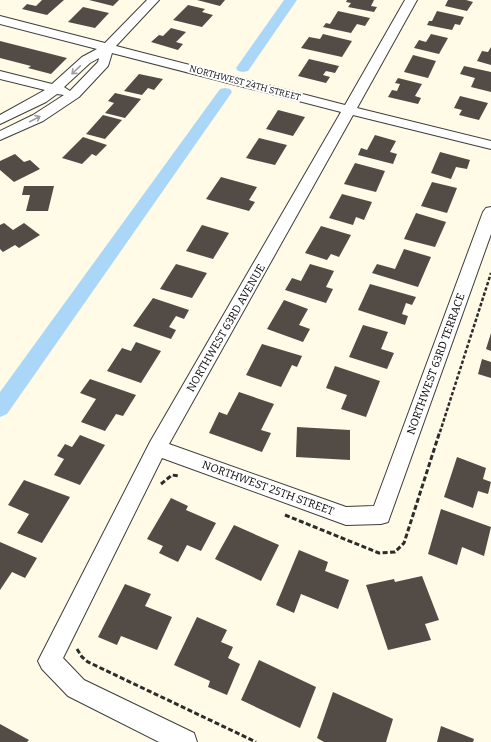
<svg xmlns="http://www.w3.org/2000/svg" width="491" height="742" viewBox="0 0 491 742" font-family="Bitter,serif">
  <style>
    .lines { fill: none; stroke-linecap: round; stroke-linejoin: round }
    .canal { fill: #aad7f8; fill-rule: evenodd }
    .building { fill: #534c46 }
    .minor-casing { stroke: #3d3d3d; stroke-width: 2 }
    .path-far1 { stroke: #2c2c2c; stroke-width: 2.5; stroke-dasharray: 3.5 2; stroke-linecap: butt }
    .path { stroke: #2c2c2c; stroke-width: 3; stroke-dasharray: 5 2.5; stroke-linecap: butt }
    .minor { fill: #fff; fill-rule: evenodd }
    .oneway { stroke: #9d9d9d }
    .labels { text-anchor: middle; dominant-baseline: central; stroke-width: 4; stroke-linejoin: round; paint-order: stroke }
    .far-street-label { font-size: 9px; fill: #0a0a0a; stroke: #fff }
    .street-label { font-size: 11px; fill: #0a0a0a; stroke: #fff }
  </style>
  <rect width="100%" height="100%" fill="#fffbe7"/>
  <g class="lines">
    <!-- canal -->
    <g class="canal">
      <path d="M 284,0 L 297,0 L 248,71 L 243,72 L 238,71 L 236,68 Z"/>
      <path d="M 225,88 L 230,89 L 232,92 L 7,414 L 0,417 L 0,392 L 220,89 Z"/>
    </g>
  </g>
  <!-- building -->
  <g class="building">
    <path d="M 42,0 L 64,0 L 47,15 L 22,9 L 27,4 L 36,6 Z"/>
    <path d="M 89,0 L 119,0 L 113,6 Z"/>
    <path d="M 197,0 L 225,0 L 220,6 Z"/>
    <path d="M 347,0 L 374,0 L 371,6 L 377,7 L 374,12 L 348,7 L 351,3 L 346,2 Z"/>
    <path d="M 448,0 L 466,0 L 473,2 L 467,11 L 445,6 Z"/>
    <path d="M 188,5 L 205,9 L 202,12 L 213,15 L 202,27 L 173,20 Z"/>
    <path d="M 83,7 L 109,13 L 95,28 L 68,22 Z"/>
    <path d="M 338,11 L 370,18 L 365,26 L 357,24 L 351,33 L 323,27 L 326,23 L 330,24 Z"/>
    <path d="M 437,11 L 464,17 L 460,25 L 455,24 L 452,30 L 427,25 L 429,21 L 432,21 Z"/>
    <path d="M 171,28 L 186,32 L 176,42 L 183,44 L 178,50 L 151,42 L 159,35 L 163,36 Z"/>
    <path d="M 323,34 L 352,41 L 342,57 L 301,48 L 309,37 L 320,39 Z"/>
    <path d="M 431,34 L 448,38 L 439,54 L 414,48 L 419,40 L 426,42 Z"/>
    <path d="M 0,41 L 67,58 L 51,74 L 28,68 L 31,66 L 0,58 Z"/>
    <path d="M 491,47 L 491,65 L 477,61 L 482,51 L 488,52 Z"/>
    <path d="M 413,55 L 436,61 L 428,78 L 404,72 Z"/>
    <path d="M 309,59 L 339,66 L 335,73 L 326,71 L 323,75 L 330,77 L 326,83 L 298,76 Z"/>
    <path d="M 464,66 L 491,72 L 491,92 L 471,87 L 475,78 L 460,74 Z"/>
    <path d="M 139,74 L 163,79 L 154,90 L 148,88 L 142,95 L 124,91 Z"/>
    <path d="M 398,78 L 422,84 L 415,96 L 421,98 L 418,104 L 388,97 L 392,90 L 397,91 L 400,84 L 395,83 Z"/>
    <path d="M 115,93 L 141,99 L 125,118 L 105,113 L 114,103 L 108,101 Z"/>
    <path d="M 460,96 L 488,103 L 479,120 L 459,115 L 462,110 L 454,108 Z"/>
    <path d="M 278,110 L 305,117 L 293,136 L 266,129 Z"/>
    <path d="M 103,115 L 122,120 L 105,139 L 86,134 Z"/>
    <path d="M 375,135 L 396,141 L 390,152 L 397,154 L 393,164 L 358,155 L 361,148 L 367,150 Z"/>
    <path d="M 83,137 L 107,145 L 96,156 L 92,154 L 82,164 L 62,158 Z"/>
    <path d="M 259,138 L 287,145 L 275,165 L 246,158 Z"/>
    <path d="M 440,152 L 470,160 L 467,169 L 456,167 L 451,179 L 431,173 Z"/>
    <path d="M 15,154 L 24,162 L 30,160 L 40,169 L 14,182 L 0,170 L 0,161 Z"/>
    <path d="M 355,163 L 385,171 L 376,192 L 344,184 Z"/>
    <path d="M 221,177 L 257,187 L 249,200 L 255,202 L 249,211 L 206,199 Z"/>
    <path d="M 432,182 L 457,188 L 447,213 L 421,206 Z"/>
    <path d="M 24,186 L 54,186 L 48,211 L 26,211 L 30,195 L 22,195 Z"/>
    <path d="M 342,194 L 372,202 L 364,220 L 356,217 L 353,225 L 329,218 Z"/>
    <path d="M 416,213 L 446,222 L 435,247 L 404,239 Z"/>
    <path d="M 4,223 L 13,230 L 24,223 L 40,235 L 19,248 L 15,245 L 3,252 L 0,249 L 0,225 Z"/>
    <path d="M 202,225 L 229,233 L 213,259 L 186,251 Z"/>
    <path d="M 321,226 L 351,235 L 339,257 L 331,254 L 327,260 L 305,253 Z"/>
    <path d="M 404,249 L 431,257 L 418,287 L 372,273 L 377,264 L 395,269 Z"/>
    <path d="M 176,264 L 207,273 L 192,298 L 160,289 Z"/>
    <path d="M 310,264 L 334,271 L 326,287 L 333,289 L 326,303 L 285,290 L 292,278 L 301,281 Z"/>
    <path d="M 370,284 L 416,297 L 412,305 L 406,303 L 402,314 L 408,316 L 405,325 L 358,310 Z"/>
    <path d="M 153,298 L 189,310 L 184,319 L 176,316 L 169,327 L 176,330 L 171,339 L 133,326 Z"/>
    <path d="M 284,300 L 308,309 L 299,325 L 310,329 L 303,342 L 267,329 Z"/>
    <path d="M 363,325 L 388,332 L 381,349 L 394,353 L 387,369 L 349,357 Z"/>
    <path d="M 491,333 L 491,351 L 486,349 Z"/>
    <path d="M 136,342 L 161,351 L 141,383 L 107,371 L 122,348 L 131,351 Z"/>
    <path d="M 262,344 L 302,356 L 297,367 L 292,365 L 281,387 L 246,375 Z"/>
    <path d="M 482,359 L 491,362 L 491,378 L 478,374 Z"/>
    <path d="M 335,366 L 380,381 L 366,417 L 341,409 L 347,395 L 326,388 Z"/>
    <path d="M 90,379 L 136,395 L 123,416 L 116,414 L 105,431 L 81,422 L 96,399 L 80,393 Z"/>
    <path d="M 239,392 L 274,404 L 261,430 L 271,433 L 262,452 L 209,433 L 219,412 L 227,415 Z"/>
    <path d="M 297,427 L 350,430 L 350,460 L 296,457 Z"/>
    <path d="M 80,435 L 105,445 L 80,485 L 54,475 L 64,459 L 57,456 L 65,444 L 72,447 Z"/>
    <path d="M 457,457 L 486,468 L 483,479 L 491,482 L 488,494 L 478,491 L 473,508 L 444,497 Z"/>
    <path d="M 24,480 L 70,497 L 42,543 L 17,533 L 29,514 L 8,505 Z"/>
    <path d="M 171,498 L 188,506 L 186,510 L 216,523 L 201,551 L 187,545 L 178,562 L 159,553 L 163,546 L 147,539 Z"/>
    <path d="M 441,509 L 491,527 L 484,556 L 462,547 L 457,565 L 428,554 Z"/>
    <path d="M 234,525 L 279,545 L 261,581 L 215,559 Z"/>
    <path d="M 0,542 L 37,558 L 25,578 L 12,572 L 0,590 Z"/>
    <path d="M 299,550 L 328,562 L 325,571 L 349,580 L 338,609 L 301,594 L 294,613 L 276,605 Z"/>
    <path d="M 422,576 L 439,620 L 425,624 L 431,640 L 388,650 L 366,585 L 394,579 L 395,582 Z"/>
    <path d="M 125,584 L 151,594 L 145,606 L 172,617 L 157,650 L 121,636 L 117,645 L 98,637 Z"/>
    <path d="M 197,617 L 227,630 L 221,642 L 233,647 L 228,658 L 240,664 L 227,695 L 208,687 L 210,681 L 174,665 Z"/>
    <path d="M 259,660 L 316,687 L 300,728 L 241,700 Z"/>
    <path d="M 333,692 L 393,719 L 386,742 L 324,742 L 317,738 Z"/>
    <path d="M 0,724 L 29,740 L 27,742 L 0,742 Z"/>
    <path d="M 441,726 L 474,739 L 473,742 L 437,742 Z"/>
  </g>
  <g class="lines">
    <defs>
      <path id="minor" d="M 147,0 L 159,0 L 116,46 L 345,105 L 405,0 L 417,0 L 357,108 L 491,141 L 491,149 L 353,115 L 169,444 L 346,507 L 374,506 L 483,212 L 486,208 L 491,207 L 491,234 L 388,522 L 381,524 L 346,525 L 162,458 L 63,658 L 84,680 L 194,733 L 197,742 L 159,742 L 68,696 L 42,669 L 38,661 L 150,442 L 341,112 L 112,53 L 108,66 L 79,97 L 43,121 L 0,140 L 0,131 L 33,115 L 64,95 L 57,94 L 46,102 L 0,124 L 0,115 L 45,90 L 0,79 L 0,71 L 52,84 L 82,57 L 97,49 L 0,24 L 0,16 L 105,43 ZM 99,58 L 98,62 L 70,91 L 64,87 L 90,63 Z"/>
    </defs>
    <!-- minor casing -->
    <use href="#minor" class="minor-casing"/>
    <!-- path-far1 -->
    <path class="path-far1" d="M 440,432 L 491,273"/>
    <!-- path -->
    <g class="path">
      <path d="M 161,484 L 172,475 L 179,476"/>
      <path d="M 285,515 L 379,553 L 395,552 L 404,543 L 440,431"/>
      <path d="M 77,649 L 82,657 L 88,662 L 256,742"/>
    </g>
    <!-- minor -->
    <use href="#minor" class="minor"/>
  </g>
  <!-- one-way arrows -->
  <defs><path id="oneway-shaft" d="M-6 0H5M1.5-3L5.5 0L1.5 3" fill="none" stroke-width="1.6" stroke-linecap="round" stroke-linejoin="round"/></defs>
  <g class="oneway">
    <use href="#oneway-shaft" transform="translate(76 70) rotate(136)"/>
    <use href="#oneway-shaft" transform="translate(35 119) rotate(-28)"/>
  </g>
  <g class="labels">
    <!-- far-street labels -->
    <g class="far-street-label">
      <text transform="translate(245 83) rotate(15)">NORTHWEST 24TH STREET</text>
    </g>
    <!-- street labels -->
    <g class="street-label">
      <text transform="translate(226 328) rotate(-60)">NORTHWEST 63RD AVENUE</text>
      <text transform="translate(436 364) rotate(-70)">NORTHWEST 63RD TERRACE</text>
      <text transform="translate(268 488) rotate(20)">NORTHWEST 25TH STREET</text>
    </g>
  </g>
</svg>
